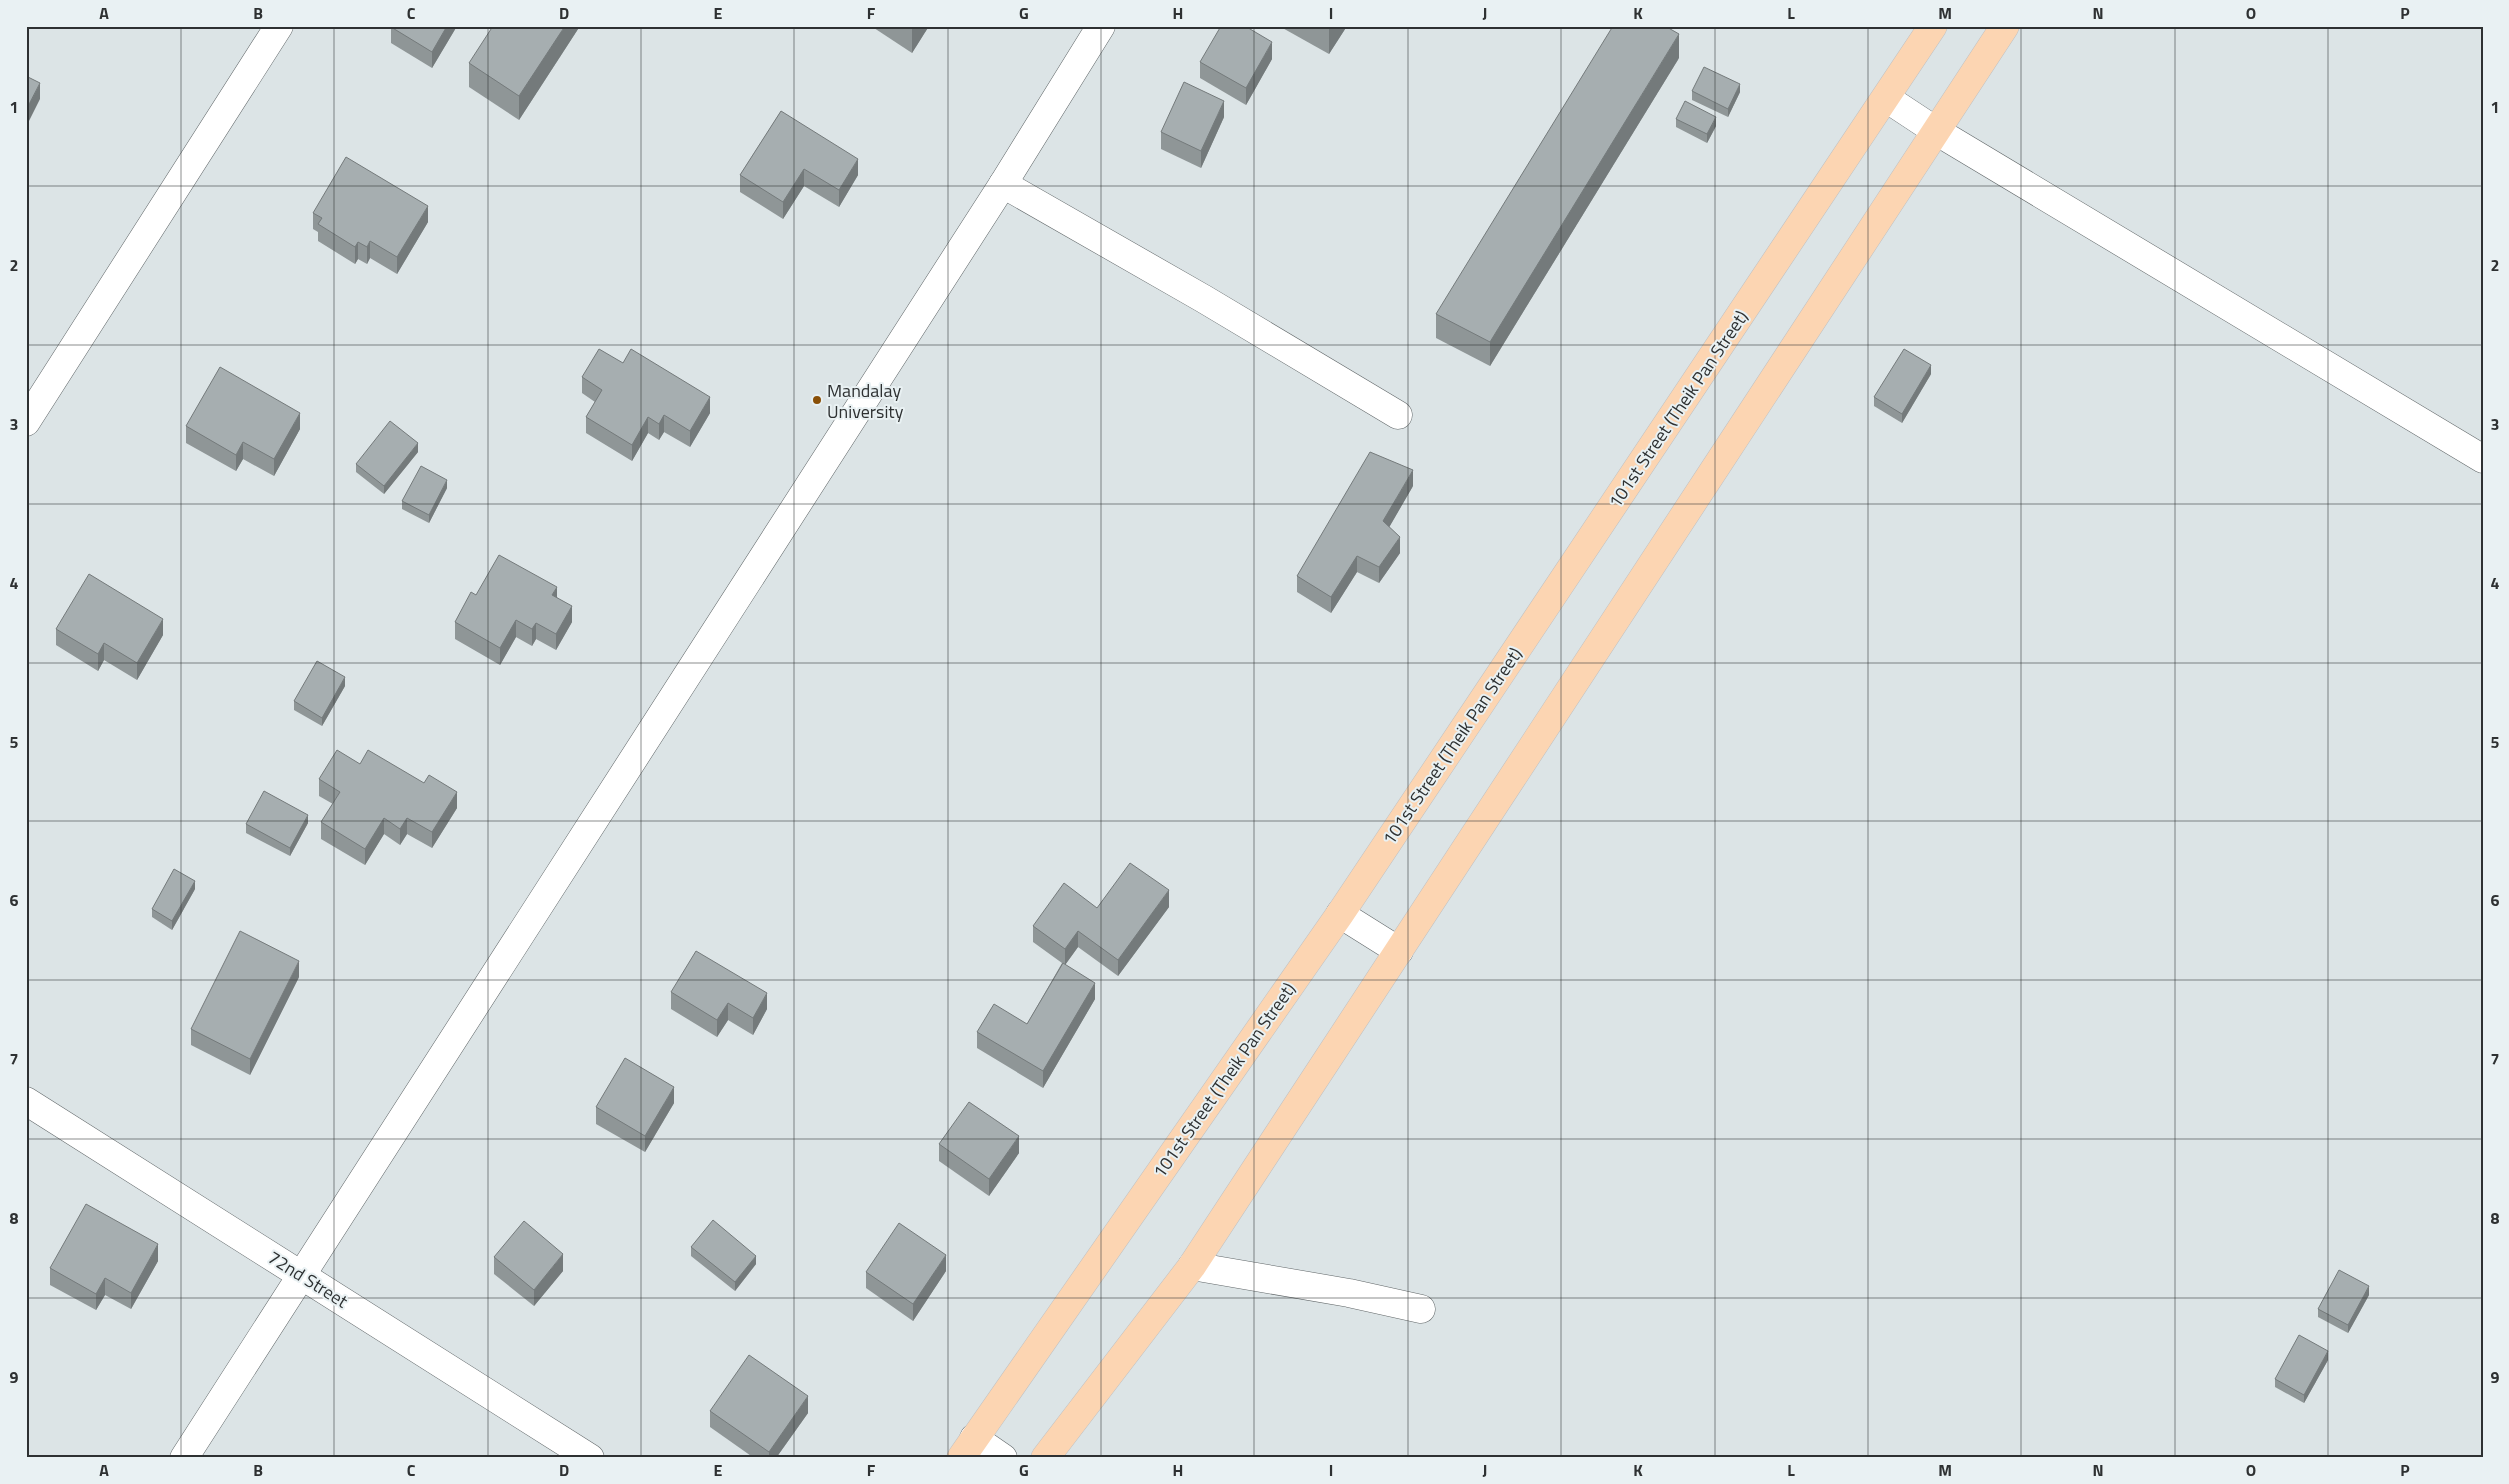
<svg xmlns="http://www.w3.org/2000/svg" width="2509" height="1484" viewBox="0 0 2509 1484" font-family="'Titillium Web',sans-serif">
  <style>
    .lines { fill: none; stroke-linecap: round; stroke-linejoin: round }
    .minor-casing { stroke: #616769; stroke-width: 29 }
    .major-casing { stroke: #c0c1c2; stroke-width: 29 }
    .minor { stroke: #fff; stroke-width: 28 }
    .major { stroke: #fcd5b2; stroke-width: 28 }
    .wall { fill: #8f9697 }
    .shaded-wall { fill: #747a7b }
    .building { fill: #a6aeb0; stroke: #747a7b }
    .grid { fill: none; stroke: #2e3132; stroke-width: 1; stroke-opacity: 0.55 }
    .poi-dot { fill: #894f07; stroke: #e9f1f3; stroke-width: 2 }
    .labels { text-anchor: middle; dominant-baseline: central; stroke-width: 4; stroke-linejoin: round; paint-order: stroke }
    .poi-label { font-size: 18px; fill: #2e3132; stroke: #e9f1f3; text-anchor: start }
    .street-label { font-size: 18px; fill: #2e3132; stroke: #e9f1f3 }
    .neatline { fill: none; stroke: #2e3132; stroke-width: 2 }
    .grid-label { font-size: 16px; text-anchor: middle; font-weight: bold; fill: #2e3132 }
  </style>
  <rect width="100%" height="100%" fill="#dce4e6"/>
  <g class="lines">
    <defs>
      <g id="minor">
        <path d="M 1886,98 L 1936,131 L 2483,459"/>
        <path d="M 1003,184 L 1204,299 L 1398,415"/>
        <path d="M 26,422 L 279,26"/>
        <path d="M 1340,914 L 1399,951"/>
        <path d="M 26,1101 L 590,1458"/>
        <path d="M 1192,1266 L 1349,1293 L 1421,1309"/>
        <path d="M 974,1438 L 1003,1458"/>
        <path d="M 184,1458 L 1003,184 L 1101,26"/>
      </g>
      <g id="major">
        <path d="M 961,1458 L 1340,914 L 1933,26"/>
        <path d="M 1045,1458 L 1192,1266 L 2005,26"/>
      </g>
    </defs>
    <!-- minor casing -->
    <use href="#minor" class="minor-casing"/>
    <!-- major casing -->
    <use href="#major" class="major-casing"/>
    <!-- minor -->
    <use href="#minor" class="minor"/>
    <!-- major -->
    <use href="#major" class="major"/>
  </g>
  <!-- wall -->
  <g class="wall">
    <path d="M 391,26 L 457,26 L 432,68 L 391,43 Z"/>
    <path d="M 580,26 L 519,120 L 469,87 L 469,63 Z"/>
    <path d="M 871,26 L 929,26 L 912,53 Z"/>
    <path d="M 1279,26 L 1347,26 L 1329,54 Z"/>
    <path d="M 1679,58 L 1490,366 L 1436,338 L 1436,314 Z"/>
    <path d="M 1272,59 L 1246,105 L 1200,78 L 1200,62 Z"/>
    <path d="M 1692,91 L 1740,92 L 1728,117 L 1692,100 Z"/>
    <path d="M 781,111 L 858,175 L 839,207 L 804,186 L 783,219 L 740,192 L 740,175 Z"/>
    <path d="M 1224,117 L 1201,168 L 1161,149 L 1161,132 Z"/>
    <path d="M 1676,119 L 1716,126 L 1707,143 L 1676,127 Z"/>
    <path d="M 313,213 L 428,222 L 397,274 L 370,258 L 367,264 L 358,259 L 355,264 L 318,241 L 318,232 L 313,229 Z"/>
    <path d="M 623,363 L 710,413 L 690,447 L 664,432 L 659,440 L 648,433 L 632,461 L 586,433 L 586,417 L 595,402 L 582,393 L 582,377 Z"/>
    <path d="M 1931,374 L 1902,423 L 1874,406 L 1874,397 Z"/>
    <path d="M 186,426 L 300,429 L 274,476 L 243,459 L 236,471 L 186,443 Z"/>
    <path d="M 418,452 L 384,494 L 356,472 L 356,464 Z"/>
    <path d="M 1413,486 L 1389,527 L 1400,553 L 1379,583 L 1357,572 L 1331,613 L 1297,592 L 1297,576 Z"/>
    <path d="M 447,488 L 429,523 L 402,509 L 402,501 Z"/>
    <path d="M 476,595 L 557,597 L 572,622 L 556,650 L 536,639 L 532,646 L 516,637 L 500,665 L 455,639 L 455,622 Z"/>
    <path d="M 56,629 L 163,635 L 137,680 L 104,660 L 98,671 L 56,645 Z"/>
    <path d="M 345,686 L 322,726 L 294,710 L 294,701 Z"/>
    <path d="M 360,764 L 457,808 L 432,848 L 407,834 L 400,845 L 384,834 L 365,865 L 321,839 L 321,822 L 333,804 L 319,796 L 319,779 Z"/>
    <path d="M 308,823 L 290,856 L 246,833 L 246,824 Z"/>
    <path d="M 195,889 L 172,930 L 152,917 L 152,909 Z"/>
    <path d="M 1169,907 L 1118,976 L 1078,947 L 1065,965 L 1095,999 L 1043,1088 L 977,1048 L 977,1032 L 1027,1024 L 1062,963 L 1033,942 L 1033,926 L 1097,908 Z"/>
    <path d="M 299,977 L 250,1075 L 191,1045 L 191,1029 Z"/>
    <path d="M 671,992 L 767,1009 L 753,1035 L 728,1020 L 717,1037 L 671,1009 Z"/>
    <path d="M 674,1103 L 645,1152 L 596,1124 L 596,1107 Z"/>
    <path d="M 939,1144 L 1019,1153 L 989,1196 L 939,1161 Z"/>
    <path d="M 691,1247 L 756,1264 L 735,1291 L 691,1256 Z"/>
    <path d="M 494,1257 L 563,1271 L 534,1306 L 494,1274 Z"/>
    <path d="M 158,1261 L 131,1309 L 105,1295 L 96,1310 L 50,1285 L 50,1268 Z"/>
    <path d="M 946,1271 L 913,1321 L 866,1288 L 866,1272 Z"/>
    <path d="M 2369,1295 L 2348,1333 L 2318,1317 L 2318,1309 Z"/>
    <path d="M 2328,1360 L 2304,1403 L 2275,1387 L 2275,1379 Z"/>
    <path d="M 710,1411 L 808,1413 L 776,1458 L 754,1458 L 710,1427 Z"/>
  </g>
  <!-- shaded-wall -->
  <g class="shaded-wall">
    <path d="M 447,26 L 457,26 L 432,68 L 432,52 Z"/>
    <path d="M 565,26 L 580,26 L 519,120 L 519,96 Z"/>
    <path d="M 913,26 L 929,26 L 912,53 L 912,29 Z"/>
    <path d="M 1329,26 L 1347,26 L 1329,54 Z"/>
    <path d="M 1679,34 L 1679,58 L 1490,366 L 1490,342 Z"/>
    <path d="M 1272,42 L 1272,59 L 1246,105 L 1246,88 Z"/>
    <path d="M 40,83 L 40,99 L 26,127 L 26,110 Z"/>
    <path d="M 1740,84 L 1740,92 L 1728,117 L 1728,109 Z"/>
    <path d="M 1224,101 L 1224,117 L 1201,168 L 1201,151 Z"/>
    <path d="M 1716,117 L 1716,126 L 1707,143 L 1707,134 Z"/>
    <path d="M 858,159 L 858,175 L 839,207 L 839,190 Z"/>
    <path d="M 804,169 L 804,186 L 783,219 L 783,202 Z"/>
    <path d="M 428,206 L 428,222 L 397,274 L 397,257 Z"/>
    <path d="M 370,241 L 370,258 L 367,264 L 367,247 Z"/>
    <path d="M 358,242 L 358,259 L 355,264 L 355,247 Z"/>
    <path d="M 1931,365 L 1931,374 L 1902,423 L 1902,414 Z"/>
    <path d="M 710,397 L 710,413 L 690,447 L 690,431 Z"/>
    <path d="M 300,413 L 300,429 L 274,476 L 274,459 Z"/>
    <path d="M 664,415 L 664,432 L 659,440 L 659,424 Z"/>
    <path d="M 648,417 L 648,433 L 632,461 L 632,445 Z"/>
    <path d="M 243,442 L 243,459 L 236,471 L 236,455 Z"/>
    <path d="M 418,443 L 418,452 L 384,494 L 384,486 Z"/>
    <path d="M 1413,470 L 1413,486 L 1383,538 L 1383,521 Z"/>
    <path d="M 447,480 L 447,488 L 429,523 L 429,515 Z"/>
    <path d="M 1400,537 L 1400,553 L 1379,583 L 1379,567 Z"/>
    <path d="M 1357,556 L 1357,572 L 1331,613 L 1331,597 Z"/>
    <path d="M 557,587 L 557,604 L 552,595 Z"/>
    <path d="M 572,606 L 572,622 L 556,650 L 556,634 Z"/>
    <path d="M 163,619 L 163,635 L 137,680 L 137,663 Z"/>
    <path d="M 516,620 L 516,637 L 500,665 L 500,648 Z"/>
    <path d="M 536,623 L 536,639 L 532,646 L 532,629 Z"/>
    <path d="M 104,643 L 104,660 L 98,671 L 98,654 Z"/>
    <path d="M 345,677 L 345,686 L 322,726 L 322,718 Z"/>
    <path d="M 457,792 L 457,808 L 432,848 L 432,832 Z"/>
    <path d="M 308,815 L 308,823 L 290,856 L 290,848 Z"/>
    <path d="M 384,818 L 384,834 L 365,865 L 365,849 Z"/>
    <path d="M 407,818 L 407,834 L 400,845 L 400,829 Z"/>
    <path d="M 195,881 L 195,889 L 172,930 L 172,921 Z"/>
    <path d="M 1169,890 L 1169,907 L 1118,976 L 1118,960 Z"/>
    <path d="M 1078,931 L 1078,947 L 1065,965 L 1065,949 Z"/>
    <path d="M 299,961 L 299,977 L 250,1075 L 250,1059 Z"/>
    <path d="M 1095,983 L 1095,999 L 1043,1088 L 1043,1071 Z"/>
    <path d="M 767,993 L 767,1009 L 753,1035 L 753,1018 Z"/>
    <path d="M 728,1003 L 728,1020 L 717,1037 L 717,1020 Z"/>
    <path d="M 674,1087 L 674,1103 L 645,1152 L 645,1136 Z"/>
    <path d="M 1019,1136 L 1019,1153 L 989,1196 L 989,1179 Z"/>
    <path d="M 158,1244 L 158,1261 L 131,1309 L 131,1293 Z"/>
    <path d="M 563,1254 L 563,1271 L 534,1306 L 534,1290 Z"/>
    <path d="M 946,1255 L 946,1271 L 913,1321 L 913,1304 Z"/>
    <path d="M 756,1256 L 756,1264 L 735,1291 L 735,1282 Z"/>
    <path d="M 105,1278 L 105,1295 L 96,1310 L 96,1294 Z"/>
    <path d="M 2369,1286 L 2369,1295 L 2348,1333 L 2348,1325 Z"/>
    <path d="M 2328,1351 L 2328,1360 L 2304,1403 L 2304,1395 Z"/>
    <path d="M 808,1396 L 808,1413 L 776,1458 L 769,1458 L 769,1452 Z"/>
    <path d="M 27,1415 L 27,1432 L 26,1434 L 26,1417 Z"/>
  </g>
  <!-- building -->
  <g class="building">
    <path d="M 391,26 L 447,26 L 432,52 L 391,27 Z"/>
    <path d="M 493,26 L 565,26 L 519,96 L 469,63 Z"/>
    <path d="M 1221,26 L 1245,26 L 1272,42 L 1246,88 L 1200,62 Z"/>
    <path d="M 1613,26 L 1665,26 L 1679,34 L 1490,342 L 1436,314 Z"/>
    <path d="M 1704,67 L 1740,84 L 1728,109 L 1692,91 Z"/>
    <path d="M 26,76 L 40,83 L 26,110 Z"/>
    <path d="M 1184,82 L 1224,101 L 1201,151 L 1161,132 Z"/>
    <path d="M 1685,101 L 1716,117 L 1707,134 L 1676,119 Z"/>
    <path d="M 781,111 L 858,159 L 839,190 L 804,169 L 783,202 L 740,175 Z"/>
    <path d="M 346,157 L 428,206 L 397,257 L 370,241 L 367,247 L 358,242 L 355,247 L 318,224 L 322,218 L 313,213 Z"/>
    <path d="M 599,349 L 623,363 L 631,349 L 710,397 L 690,431 L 664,415 L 659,424 L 648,417 L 632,445 L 586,417 L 602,390 L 582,377 Z"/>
    <path d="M 1904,349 L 1931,365 L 1902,414 L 1874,397 Z"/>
    <path d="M 220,367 L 300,413 L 274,459 L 243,442 L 236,455 L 186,426 Z"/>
    <path d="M 390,421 L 418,443 L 384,486 L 356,464 Z"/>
    <path d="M 1370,452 L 1413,470 L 1383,521 L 1400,537 L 1379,567 L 1357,556 L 1331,597 L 1297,576 Z"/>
    <path d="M 421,466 L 447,480 L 429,515 L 402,501 Z"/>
    <path d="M 499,555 L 557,587 L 552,595 L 572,606 L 556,634 L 536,623 L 532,629 L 516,620 L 500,648 L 455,622 L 471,592 L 476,595 Z"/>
    <path d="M 89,574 L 163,619 L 137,663 L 104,643 L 98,654 L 56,629 Z"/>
    <path d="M 317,661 L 345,677 L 322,718 L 294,701 Z"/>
    <path d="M 337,750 L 360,764 L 368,750 L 424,783 L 429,775 L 457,792 L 432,832 L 407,818 L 400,829 L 384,818 L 365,849 L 321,822 L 340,792 L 319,779 Z"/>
    <path d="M 264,791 L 308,815 L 290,848 L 246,824 Z"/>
    <path d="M 1130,863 L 1169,890 L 1118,960 L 1078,931 L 1065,949 L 1033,926 L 1064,883 L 1097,908 Z"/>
    <path d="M 174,869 L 195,881 L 172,921 L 152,909 Z"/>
    <path d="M 240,931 L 299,961 L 250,1059 L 191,1029 Z"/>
    <path d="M 696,951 L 767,993 L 753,1018 L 728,1003 L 717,1020 L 671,992 Z"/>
    <path d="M 1063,963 L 1095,983 L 1043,1071 L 977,1032 L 994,1004 L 1027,1024 Z"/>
    <path d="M 625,1058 L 674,1087 L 645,1136 L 596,1107 Z"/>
    <path d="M 969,1102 L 1019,1136 L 989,1179 L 939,1144 Z"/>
    <path d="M 86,1204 L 158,1244 L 131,1293 L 105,1278 L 96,1294 L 50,1268 Z"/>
    <path d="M 713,1220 L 756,1256 L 735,1282 L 691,1247 Z"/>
    <path d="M 524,1221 L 563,1254 L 534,1290 L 494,1257 Z"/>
    <path d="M 899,1223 L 946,1255 L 913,1304 L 866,1272 Z"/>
    <path d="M 2339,1270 L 2369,1286 L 2348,1325 L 2318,1309 Z"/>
    <path d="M 2299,1335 L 2328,1351 L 2304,1395 L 2275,1379 Z"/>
    <path d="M 749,1355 L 808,1396 L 769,1452 L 710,1411 Z"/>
  </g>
  <!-- grid -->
  <path class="grid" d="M 181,26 L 181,1458M 334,26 L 334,1458M 488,26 L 488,1458M 641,26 L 641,1458M 794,26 L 794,1458M 948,26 L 948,1458M 1101,26 L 1101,1458M 1254,26 L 1254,1458M 1408,26 L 1408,1458M 1561,26 L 1561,1458M 1715,26 L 1715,1458M 1868,26 L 1868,1458M 2021,26 L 2021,1458M 2175,26 L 2175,1458M 2328,26 L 2328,1458M 26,186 L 2483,186M 26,345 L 2483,345M 26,504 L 2483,504M 26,663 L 2483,663M 26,821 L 2483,821M 26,980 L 2483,980M 26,1139 L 2483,1139M 26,1298 L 2483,1298"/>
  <!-- markers -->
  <circle class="poi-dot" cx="817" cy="400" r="5"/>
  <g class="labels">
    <!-- poi labels -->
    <g class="poi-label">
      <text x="827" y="390">Mandalay<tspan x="827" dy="21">University</tspan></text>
    </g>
    <!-- street labels -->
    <g class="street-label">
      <text transform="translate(1678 409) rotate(-56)">101st Street (Theik Pan Street)</text>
      <text transform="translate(1452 746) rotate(-56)">101st Street (Theik Pan Street)</text>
      <text transform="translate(1224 1080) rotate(-55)">101st Street (Theik Pan Street)</text>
      <text transform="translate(308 1279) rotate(32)">72nd Street</text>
    </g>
  </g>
  <!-- border -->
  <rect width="2509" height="1484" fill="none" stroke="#e9f1f3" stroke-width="55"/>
  <rect x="28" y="28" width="2454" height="1428" class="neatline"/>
  <g class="grid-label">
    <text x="104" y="19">A</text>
    <text x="258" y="19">B</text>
    <text x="411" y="19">C</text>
    <text x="564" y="19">D</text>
    <text x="718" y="19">E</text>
    <text x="871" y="19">F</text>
    <text x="1024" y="19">G</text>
    <text x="1178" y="19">H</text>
    <text x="1331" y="19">I</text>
    <text x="1485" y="19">J</text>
    <text x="1638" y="19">K</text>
    <text x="1791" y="19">L</text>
    <text x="1945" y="19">M</text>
    <text x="2098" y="19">N</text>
    <text x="2251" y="19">O</text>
    <text x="2405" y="19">P</text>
    <text x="14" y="113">1</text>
    <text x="2495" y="113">1</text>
    <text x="14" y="271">2</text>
    <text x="2495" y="271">2</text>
    <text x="14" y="430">3</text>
    <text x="2495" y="430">3</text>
    <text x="14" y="589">4</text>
    <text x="2495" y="589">4</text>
    <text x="14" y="748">5</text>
    <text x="2495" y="748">5</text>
    <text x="14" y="906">6</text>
    <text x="2495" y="906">6</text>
    <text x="14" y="1065">7</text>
    <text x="2495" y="1065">7</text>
    <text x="14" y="1224">8</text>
    <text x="2495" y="1224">8</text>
    <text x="14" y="1383">9</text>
    <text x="2495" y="1383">9</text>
    <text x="104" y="1476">A</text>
    <text x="258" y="1476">B</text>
    <text x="411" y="1476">C</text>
    <text x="564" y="1476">D</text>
    <text x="718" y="1476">E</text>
    <text x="871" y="1476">F</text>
    <text x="1024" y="1476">G</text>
    <text x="1178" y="1476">H</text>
    <text x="1331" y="1476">I</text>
    <text x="1485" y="1476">J</text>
    <text x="1638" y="1476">K</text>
    <text x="1791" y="1476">L</text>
    <text x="1945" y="1476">M</text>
    <text x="2098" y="1476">N</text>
    <text x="2251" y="1476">O</text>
    <text x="2405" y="1476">P</text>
  </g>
</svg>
